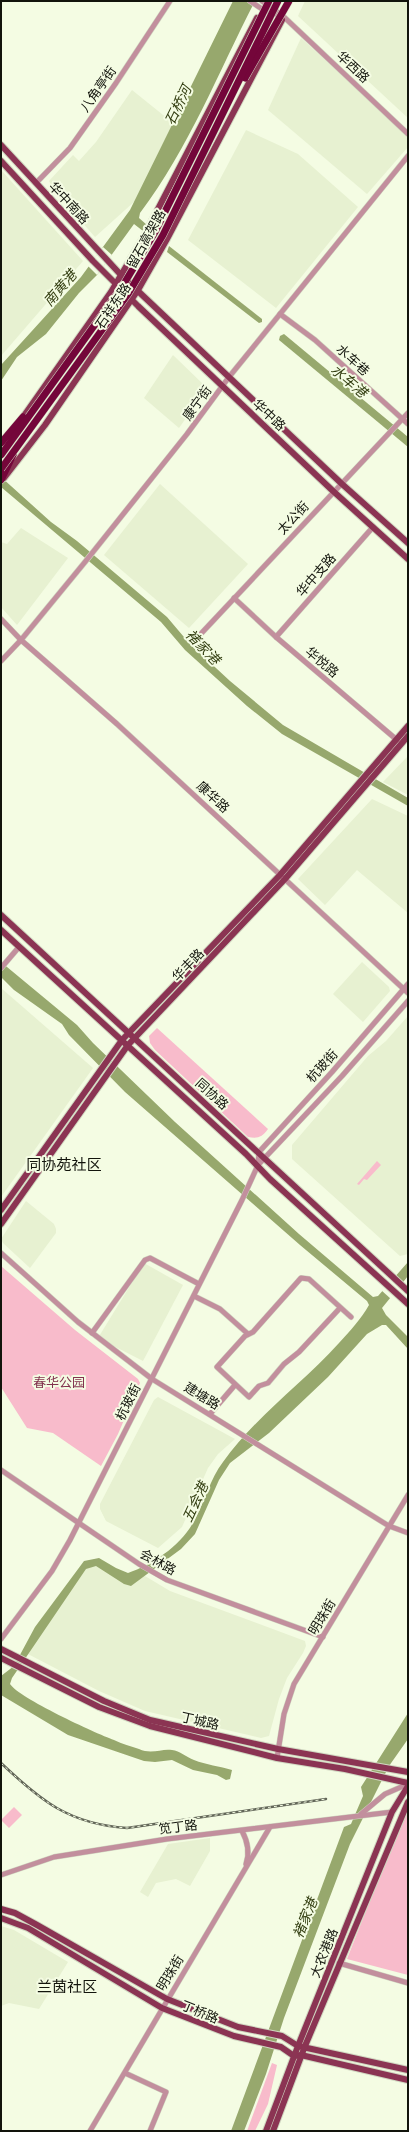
<svg xmlns="http://www.w3.org/2000/svg" width="409" height="2132" viewBox="0 0 409 2132" font-family="'Archivo Narrow','Noto Sans SC',sans-serif">
  <style>
    .built { fill: #e7f1d1 }
    .green { fill: #f8bbcb }
    .water { fill: #97a86d }
    .pier { fill: #f4fce3 }
    .lines { fill: none; stroke-linecap: round; stroke-linejoin: round }
    .minor-casing { stroke: #d0d7c1; stroke-width: 6 }
    .major-casing { stroke: #d0d7c1; stroke-width: 8 }
    .highway-casing { stroke: #d0d7c1; stroke-width: 8 }
    .minor { stroke: #c28f9d; stroke-width: 5 }
    .major { stroke: #8b3453; stroke-width: 6 }
    .highway { stroke: #74063a; stroke-width: 7 }
    .rail-casing { stroke: #626658; stroke-width: 2.5 }
    .rail { stroke: #f4fce3; stroke-width: 1; stroke-dasharray: 3; stroke-linecap: butt }
    .highway-bridge-casing { stroke: #d0d7c1; stroke-width: 8; stroke-linecap: butt }
    .highway-bridge { stroke: #74063a; stroke-width: 7 }
    .labels { text-anchor: middle; dominant-baseline: central; stroke-width: 4; stroke-linejoin: round; paint-order: stroke }
    .street-label { font-size: 13px; fill: #12140c; stroke: #f4fce3 }
    .park-label { font-size: 13px; fill: #82324e; stroke: #f4fce3 }
    .water-label { font-size: 14px; font-style: italic; fill: #333e11; stroke: #f4fce3 }
    .quarter-label { font-size: 15px; fill: #12140c; stroke: #f4fce3 }
  </style>
  <rect width="100%" height="100%" fill="#f4fce3"/>
  <!-- built -->
  <g class="built">
    <path d="M 305,1 L 408,1 L 408,118 L 298,16 Z"/>
    <path d="M 301,38 L 408,136 L 408,147 L 367,194 L 268,110 Z"/>
    <path d="M 132,90 L 173,123 L 135,201 L 95,237 L 53,189 L 49,181 L 73,155 L 79,161 L 96,142 Z"/>
    <path d="M 246,130 L 298,154 L 358,207 L 276,308 L 188,240 Z"/>
    <path d="M 1,170 L 83,261 L 1,356 Z"/>
    <path d="M 173,355 L 207,388 L 179,428 L 144,398 Z"/>
    <path d="M 160,484 L 248,564 L 189,628 L 104,555 Z"/>
    <path d="M 21,528 L 68,558 L 17,625 L 1,607 L 1,542 L 7,544 Z"/>
    <path d="M 408,756 L 408,795 L 383,782 Z"/>
    <path d="M 372,799 L 408,816 L 408,913 L 357,870 L 325,905 L 298,879 Z"/>
    <path d="M 362,962 L 389,987 L 390,991 L 363,1022 L 333,994 Z"/>
    <path d="M 1,988 L 93,1068 L 1,1197 Z"/>
    <path d="M 408,1016 L 408,1254 L 400,1256 L 292,1159 L 292,1145 L 368,1056 L 386,1041 Z"/>
    <path d="M 26,1201 L 54,1224 L 56,1229 L 56,1233 L 30,1268 L 3,1243 L 1,1239 Z"/>
    <path d="M 144,1263 L 183,1285 L 143,1361 L 98,1338 Z"/>
    <path d="M 158,1397 L 235,1439 L 218,1454 L 208,1468 L 182,1527 L 158,1548 L 106,1521 L 100,1509 L 100,1504 L 154,1400 Z"/>
    <path d="M 88,1562 L 102,1563 L 129,1585 L 145,1576 L 170,1591 L 305,1641 L 306,1646 L 303,1653 L 287,1678 L 279,1699 L 269,1736 L 261,1738 L 145,1711 L 99,1691 L 26,1653 Z"/>
    <path d="M 210,1838 L 210,1851 L 190,1886 L 176,1879 L 156,1883 L 148,1897 L 140,1892 L 168,1844 Z"/>
    <path d="M 1,1926 L 14,1930 L 68,1962 L 39,2009 L 9,2003 L 1,2006 Z"/>
  </g>
  <!-- green -->
  <g class="green">
    <path d="M 157,1028 L 268,1129 C 262,1137 258,1139 248,1137 L 155,1050 L 150,1043 L 149,1036 Z"/>
    <path d="M 377,1161 L 381,1165 L 367,1180 L 364,1179 L 359,1185 L 357,1184 Z"/>
    <path d="M 1,1266 L 75,1330 L 138,1379 L 140,1383 L 118,1434 L 101,1466 L 53,1433 L 27,1428 L 1,1387 Z"/>
    <path d="M 408,1804 L 408,1975 L 347,1959 Z"/>
    <path d="M 14,1807 L 22,1815 L 9,1828 L 1,1820 Z"/>
    <path d="M 272,2063 L 277,2065 L 268,2104 L 255,2131 L 247,2131 Z"/>
  </g>
  <!-- water -->
  <g class="water">
    <path d="M 233,1 L 255,1 C 218,73 189,148 140,213 L 139,218 L 147,225 L 143,231 L 134,224 L 97,275 L 79,293 L 46,334 L 17,357 L 1,381 L 1,365 L 81,277 L 130,210 Z"/>
    <path d="M 169,246 L 262,319 L 262,322 L 259,323 L 167,252 Z"/>
    <path d="M 284,334 L 408,437 L 408,447 L 279,340 L 280,336 Z"/>
    <path d="M 1,477 L 51,522 L 77,541 L 167,617 L 189,643 L 230,681 L 283,725 L 408,798 L 408,806 L 282,734 L 247,706 L 185,650 L 161,622 L 1,487 Z"/>
    <path d="M 1,962 L 77,1025 L 93,1043 L 175,1122 L 299,1234 L 373,1297 L 378,1296 L 408,1262 L 408,1276 L 382,1308 L 386,1315 L 408,1337 L 408,1349 L 386,1325 L 382,1325 L 367,1334 L 328,1377 L 269,1433 L 230,1463 L 219,1480 L 195,1534 L 181,1549 L 131,1586 L 124,1584 L 96,1566 L 86,1569 L 12,1678 L 10,1684 C 19,1698 95,1733 114,1740 C 122,1744 131,1746 139,1749 C 152,1755 162,1748 172,1750 C 180,1751 186,1757 194,1760 C 206,1765 220,1766 232,1770 L 230,1779 L 226,1780 L 217,1775 L 193,1770 L 172,1760 L 155,1762 L 144,1761 L 68,1735 L 1,1695 L 1,1676 L 14,1666 L 35,1627 L 84,1561 L 99,1558 L 116,1568 L 128,1573 C 154,1564 183,1544 195,1519 C 205,1501 210,1479 223,1462 C 255,1417 302,1384 339,1343 C 350,1331 361,1319 369,1305 L 367,1301 L 300,1245 L 125,1092 L 69,1035 L 62,1024 L 14,990 L 1,977 Z"/>
    <path d="M 408,1713 L 408,1739 L 389,1766 L 350,1844 L 284,2018 L 266,2074 L 244,2131 L 231,2131 L 344,1827 L 351,1824 L 363,1796 L 361,1787 Z"/>
  </g>
  <!-- pier -->
  <g class="pier">
    <path d="M 103,247 L 112,255 L 97,275 L 88,266 Z"/>
    <path d="M 394,1274 L 404,1284 L 391,1299 L 381,1290 Z"/>
  </g>
  <g class="lines">
    <defs>
      <g id="minor">
        <path d="M 250,1 L 262,9 L 275,14"/>
        <path d="M 262,1 L 284,17 L 408,134"/>
        <path d="M 36,183 L 70,148 L 116,83 L 170,1"/>
        <path d="M 280,314 L 315,340 L 408,424"/>
        <path d="M 234,598 L 276,637 L 397,740"/>
        <path d="M 1,619 L 21,640 L 117,724 L 408,993"/>
        <path d="M 276,637 L 373,527"/>
        <path d="M 196,639 L 408,413"/>
        <path d="M 1,661 L 21,640 L 85,562 L 187,434 L 229,377 L 408,156"/>
        <path d="M 1,968 L 19,947"/>
        <path d="M 258,1165 L 342,1076 L 408,1001"/>
        <path d="M 1,1253 L 78,1322 L 152,1379 L 389,1526 L 408,1533"/>
        <path d="M 194,1296 L 220,1309 L 248,1334"/>
        <path d="M 340,1308 L 299,1352 L 284,1364 L 268,1383 L 259,1386 L 249,1397 L 217,1367 L 245,1336 L 253,1332 L 301,1278 L 309,1279 L 351,1317"/>
        <path d="M 92,1333 L 145,1260 L 150,1258 L 199,1284"/>
        <path d="M 210,1414 L 235,1385"/>
        <path d="M 1,1470 L 139,1564 L 167,1580 L 323,1637"/>
        <path d="M 1,1639 L 52,1571 L 70,1540 L 242,1200 L 258,1165 L 259,1152 L 332,1072 L 408,984"/>
        <path d="M 277,1758 L 284,1714 L 294,1684 L 408,1495"/>
        <path d="M 361,1814 L 385,1794 L 408,1784"/>
        <path d="M 242,1831 C 248,1842 250,1852 246,1864"/>
        <path d="M 1,1875 L 54,1857 L 167,1839 L 392,1812"/>
        <path d="M 339,1963 L 408,1983"/>
        <path d="M 125,2073 L 166,2092 L 150,2131"/>
        <path d="M 90,2131 L 270,1827"/>
      </g>
      <g id="major">
        <path d="M 1,145 L 121,275 L 342,484 L 408,543"/>
        <path d="M 1,161 L 93,261 L 138,306 L 333,491 L 408,559"/>
        <path d="M 21,420 L 111,292 L 143,238 L 257,18"/>
        <path d="M 4,478 L 45,425 L 138,290 L 167,239 L 282,20"/>
        <path d="M 1,915 L 408,1291"/>
        <path d="M 1,930 L 246,1154 L 270,1179 L 408,1304"/>
        <path d="M 1,1210 L 122,1040 L 280,875 L 408,726"/>
        <path d="M 1,1224 L 128,1045 L 285,879 L 408,736"/>
        <path d="M 1,1649 L 104,1701 L 150,1720 L 278,1749 L 408,1772"/>
        <path d="M 1,1658 L 99,1707 L 150,1726 L 277,1758 L 345,1769 L 408,1783"/>
        <path d="M 1,1909 L 15,1913 L 37,1925 L 167,1999 L 238,2027 L 282,2036 L 298,2046 L 408,2070"/>
        <path d="M 1,1918 L 28,1928 L 162,2008 L 234,2036 L 281,2047 L 294,2056 L 301,2055 L 408,2080"/>
        <path d="M 266,2131 L 298,2046 L 392,1812 L 408,1786"/>
        <path d="M 273,2131 L 305,2046 L 408,1802"/>
      </g>
      <path id="highway" d="M 1,480 L 13,455"/>
    </defs>
    <!-- minor casing -->
    <use href="#minor" class="minor-casing"/>
    <!-- major casing -->
    <use href="#major" class="major-casing"/>
    <!-- highway casing -->
    <use href="#highway" class="highway-casing"/>
    <!-- minor -->
    <use href="#minor" class="minor"/>
    <!-- major -->
    <use href="#major" class="major"/>
    <!-- highway -->
    <use href="#highway" class="highway"/>
    <defs>
      <path id="rail" d="M 1,1763 C 41,1801 69,1824 127,1828 L 326,1799"/>
    </defs>
    <!-- rail casing -->
    <use href="#rail" class="rail-casing"/>
    <!-- rail -->
    <use href="#rail" class="rail"/>
    <defs>
      <g id="highway-bridge">
        <path d="M 245,78 L 289,1"/>
        <path d="M 1,443 L 23,417"/>
        <path d="M 1,455 L 122,287 L 155,232 L 269,1"/>
        <path d="M 1,469 L 128,294 L 163,235 L 278,1"/>
      </g>
    </defs>
    <!-- highway-bridge casing -->
    <use href="#highway-bridge" class="highway-bridge-casing"/>
    <!-- highway-bridge -->
    <use href="#highway-bridge" class="highway-bridge"/>
  </g>
  <g class="labels">
    <!-- street labels -->
    <g class="street-label">
      <text transform="translate(353 67) rotate(43)">华西路</text>
      <text transform="translate(98 89) rotate(-55)">八角亭街</text>
      <text transform="translate(69 203) rotate(47)">华中南路</text>
      <text transform="translate(146 239) rotate(-61)">留石高架路</text>
      <text transform="translate(113 306) rotate(-56)">石祥东路</text>
      <text transform="translate(353 360) rotate(42)">水车巷</text>
      <text transform="translate(197 403) rotate(-54)">康宁街</text>
      <text transform="translate(269 415) rotate(43)">华中路</text>
      <text transform="translate(293 518) rotate(-47)">太公街</text>
      <text transform="translate(316 575) rotate(-49)">华中支路</text>
      <text transform="translate(322 662) rotate(40)">华悦路</text>
      <text transform="translate(213 797) rotate(43)">康华路</text>
      <text transform="translate(188 965) rotate(-46)">华丰路</text>
      <text transform="translate(322 1066) rotate(-48)">杭玻街</text>
      <text transform="translate(212 1094) rotate(42)">同协路</text>
      <text transform="translate(202 1396) rotate(31)">建塘路</text>
      <text transform="translate(128 1402) rotate(-63)">杭玻街</text>
      <text transform="translate(158 1562) rotate(29)">会林路</text>
      <text transform="translate(322 1617) rotate(-59)">明珠街</text>
      <text transform="translate(200 1721) rotate(13)">丁城路</text>
      <text transform="translate(178 1827) rotate(-7)">笕丁路</text>
      <text transform="translate(324 1953) rotate(-68)">大农港路</text>
      <text transform="translate(170 1973) rotate(-59)">明珠街</text>
      <text transform="translate(200 2012) rotate(22)">丁桥路</text>
    </g>
    <!-- park labels -->
    <g class="park-label">
      <text x="59" y="1382">春华公园</text>
    </g>
    <!-- water labels -->
    <g class="water-label">
      <text transform="translate(178 105) rotate(-64)">石桥河</text>
      <text transform="translate(60 288) rotate(-49)">南黄港</text>
      <text transform="translate(349 381) rotate(40)">水车港</text>
      <text transform="translate(203 647) rotate(46)">褚家港</text>
      <text transform="translate(195 1502) rotate(-65)">五会港</text>
      <text transform="translate(305 1918) rotate(-68)">褚家港</text>
    </g>
    <!-- quarter labels -->
    <g class="quarter-label">
      <text x="64" y="1164">同协苑社区</text>
      <text x="67" y="1986">兰茵社区</text>
    </g>
  </g>
  <!-- border -->
  <rect width="409" height="2132" fill="none" stroke="#12140c" stroke-width="4"/>
</svg>
